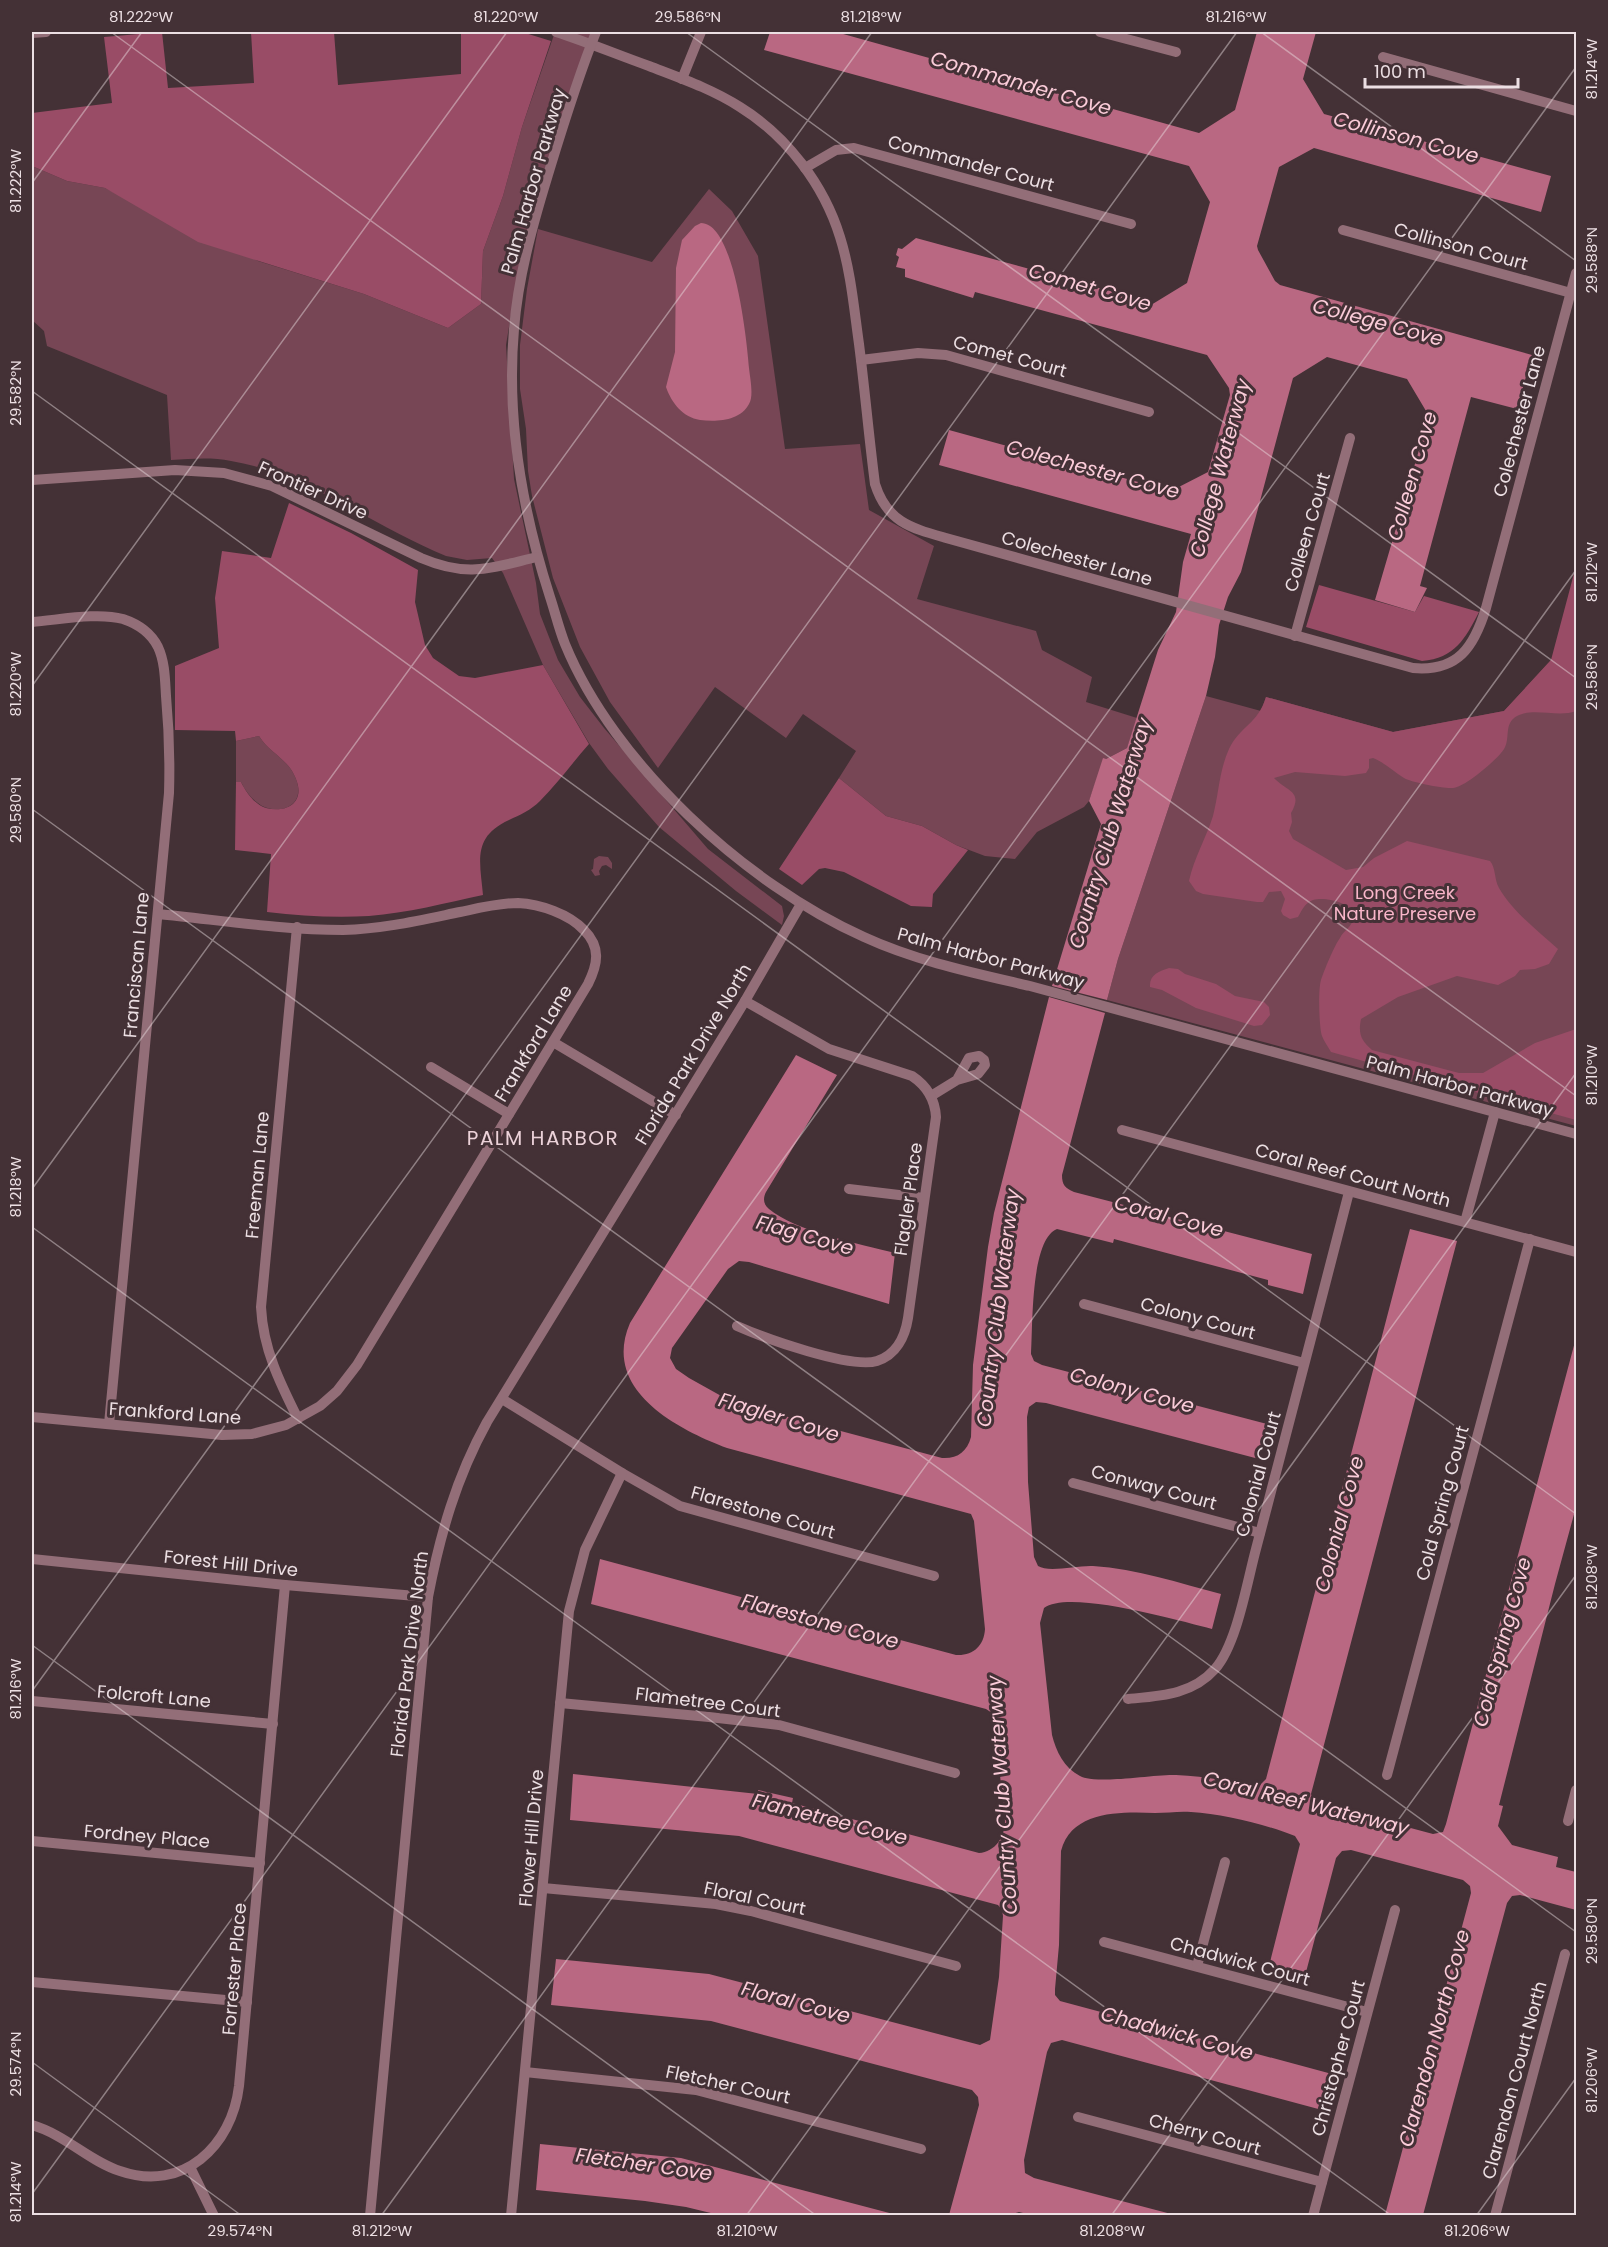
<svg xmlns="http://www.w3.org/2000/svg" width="1608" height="2247" viewBox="0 0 1608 2247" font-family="Poppins,sans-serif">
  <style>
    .green { fill: #774655 }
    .forest { fill: #994c66 }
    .water { fill: #b96882 }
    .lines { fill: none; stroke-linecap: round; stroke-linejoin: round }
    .minor { stroke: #936e78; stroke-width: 10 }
    .ticks { fill: none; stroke: #ecdfe3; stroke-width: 1.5; stroke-opacity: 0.45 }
    .labels { text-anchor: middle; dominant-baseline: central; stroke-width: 6; stroke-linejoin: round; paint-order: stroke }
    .street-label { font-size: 18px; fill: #ecdfe3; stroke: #443136 }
    .park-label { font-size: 18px; fill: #f9b5c9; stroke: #443136 }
    .water-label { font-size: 20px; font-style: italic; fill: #fbccd9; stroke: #443136 }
    .neighbourhood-label { font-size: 20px; letter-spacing: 1.5px; fill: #ecd2d9; stroke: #443136 }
    .neatline { fill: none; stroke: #ecdfe3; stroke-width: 2 }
    .ticks-label { font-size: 15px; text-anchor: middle; fill: #ecdfe3 }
  </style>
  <rect width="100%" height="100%" fill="#443136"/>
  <!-- green -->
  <g class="green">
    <path d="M 555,32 L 591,32 L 519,266 L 506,345 L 514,479 L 536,583 L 540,614 L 558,660 L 580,697 L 604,728 L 708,849 L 782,906 L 784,916 L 782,925 L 736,891 L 659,827 L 608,769 L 589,743 L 543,665 L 503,573 L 492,558 L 467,560 L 446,556 C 377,528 305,473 231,461 C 211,457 191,459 171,460 L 167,395 L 47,346 L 44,331 L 32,320 L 32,166 L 67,181 L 105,188 L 258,261 L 364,294 L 448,328 L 481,304 L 483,251 L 503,196 L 522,127 Z"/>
    <path d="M 709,189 L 732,211 L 758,256 L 785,449 L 860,444 L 869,510 L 934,546 L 917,599 L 1036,631 L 1042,650 L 1092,677 L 1086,702 L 1137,718 L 1127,748 L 1106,759 L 1104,759 L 1089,801 L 1084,807 L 1037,832 L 1015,859 L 985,856 L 956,845 L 922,826 L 886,816 L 839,778 L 856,751 L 803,714 L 786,738 L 715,687 L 658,768 L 610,702 L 580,647 L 553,578 L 532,496 L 528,471 L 526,429 L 520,389 L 520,345 L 527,289 L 538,229 L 652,262 Z"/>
    <path d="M 1551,660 L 1576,677 L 1576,1126 L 1107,1000 L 1118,959 L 1206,696 L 1261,711 L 1266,697 L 1393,732 L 1504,711 Z"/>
    <path d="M 259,736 C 271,755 290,759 297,782 C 304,806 281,815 262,806 C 252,800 246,792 241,782 L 236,782 L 236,741 Z"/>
    <path d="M 599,856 L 608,857 L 612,863 L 612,869 L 606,865 L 602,866 L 599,871 L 600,875 L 595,876 L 591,870 L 593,869 L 594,859 Z"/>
  </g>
  <!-- forest -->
  <g class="forest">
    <path d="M 162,32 L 168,88 L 254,83 L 251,32 L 334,32 L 338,85 L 461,74 L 461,32 L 522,32 L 551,41 L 522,127 L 503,196 L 483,251 L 481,304 L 448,328 L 364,294 L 198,242 L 105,188 L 67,181 L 32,166 L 32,113 L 112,103 L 104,37 Z"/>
    <path d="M 289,503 L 351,533 L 418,570 L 415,602 L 425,645 L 433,658 L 459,676 L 475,678 L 543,665 L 589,744 C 573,762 558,783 540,801 C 531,810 520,815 509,820 C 472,837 480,861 483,895 C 446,903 407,913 369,916 C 335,918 301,916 267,912 L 271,854 L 235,850 L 236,782 L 241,782 C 246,792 254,804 266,808 C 285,813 304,804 297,782 C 290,759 271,755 259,736 L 236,741 L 235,731 L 175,730 L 175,666 L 219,648 L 215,598 L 222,551 L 271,558 Z"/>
    <path d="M 1576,566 L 1576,711 C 1558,718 1534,707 1517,716 C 1503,724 1511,738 1504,749 C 1499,758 1464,788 1453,788 C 1445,789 1410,782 1404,778 C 1393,771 1385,763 1373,758 L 1369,759 L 1369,768 L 1366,773 L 1345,776 L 1295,772 L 1274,778 C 1286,791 1304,791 1291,813 L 1292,822 L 1289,831 L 1293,839 L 1346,870 L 1363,867 L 1374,858 L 1407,841 L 1490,861 C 1496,868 1494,879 1499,888 C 1513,912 1537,930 1558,949 L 1549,964 L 1535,969 L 1520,970 L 1515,976 L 1498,985 L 1457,976 L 1398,997 L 1361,1019 C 1358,1034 1361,1040 1372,1050 L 1459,1073 L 1483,1073 L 1535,1043 L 1576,1029 L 1576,1120 L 1331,1052 C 1328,1047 1324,1041 1322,1036 C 1319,1027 1318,989 1321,980 C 1324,971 1334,946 1340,938 C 1343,931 1352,927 1353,919 C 1356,903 1325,896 1313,900 C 1305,903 1302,910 1298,917 L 1290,919 L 1283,915 L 1281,911 L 1285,899 L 1281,891 L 1269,892 L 1263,902 L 1257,902 L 1203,894 L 1196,891 L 1189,881 C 1194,858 1206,838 1213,816 C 1219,793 1219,771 1229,749 C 1240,726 1258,724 1266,697 L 1393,732 L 1504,711 L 1551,660 Z"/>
    <path d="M 1319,585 L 1415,612 L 1424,596 L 1479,612 C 1465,639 1455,658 1422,661 L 1306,627 Z"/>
    <path d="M 839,778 L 886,816 L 922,826 L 956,845 L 968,850 L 933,894 L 932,907 L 911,906 L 844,872 L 825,868 L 819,869 L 802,885 L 779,869 Z"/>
    <path d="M 1169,968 L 1178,969 L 1185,974 L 1216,984 L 1235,996 L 1264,1002 L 1269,1007 L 1270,1015 L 1262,1025 L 1254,1026 L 1196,1008 L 1162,990 L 1150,987 C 1149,975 1159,971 1169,968 Z"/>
  </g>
  <!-- water -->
  <g class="water">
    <path d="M 770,32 L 836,32 L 1199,133 L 1235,110 L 1257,32 L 1316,32 L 1303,79 L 1324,114 L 1551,176 L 1541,212 L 1314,148 L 1279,167 L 1257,246 L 1258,250 L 1275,281 L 1280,285 L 1532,355 L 1517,409 L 1471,397 L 1420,586 L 1427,588 L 1415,612 L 1375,600 L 1429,416 L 1407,379 L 1327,357 L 1293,378 L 1241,572 L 1228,597 L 1219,625 L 1215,657 L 1206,696 L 1118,959 L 1107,1000 L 1052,986 L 1101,824 L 1089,801 L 1103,758 L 1106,759 L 1127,748 L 1158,650 L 1176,612 L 1183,562 L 1191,534 L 939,465 L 949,430 L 1171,491 L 1208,472 L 1230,395 L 1229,388 L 1207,355 L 975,292 L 973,298 L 905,277 L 905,269 L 896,267 L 899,257 L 896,255 L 898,248 L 902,249 L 916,238 L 1121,294 L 1151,305 L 1187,283 L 1210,202 L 1189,166 L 764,50 Z"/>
    <path d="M 701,223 C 735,223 747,342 749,368 C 750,378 754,396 749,404 C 740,421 717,422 700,420 C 683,417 672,404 666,387 L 675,352 L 676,268 L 682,240 L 695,226 Z"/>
    <path d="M 1049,997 L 1105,1013 L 1062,1175 C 1062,1185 1065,1188 1074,1192 L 1312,1254 L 1303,1294 L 1268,1285 L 1268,1280 L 1114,1239 L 1113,1243 L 1057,1229 C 1030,1240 1033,1327 1031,1354 L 1034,1361 L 1042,1365 L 1267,1424 L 1259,1459 L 1046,1403 L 1036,1402 L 1029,1407 L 1027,1417 L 1028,1482 L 1034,1557 L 1038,1566 C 1049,1573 1078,1565 1093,1566 C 1137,1569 1179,1583 1221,1594 L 1212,1629 C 1180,1621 1069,1589 1044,1608 L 1040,1623 L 1052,1735 C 1056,1751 1064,1768 1080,1776 C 1097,1785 1153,1774 1176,1775 C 1203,1776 1228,1781 1254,1786 L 1260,1785 L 1266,1779 L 1410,1229 L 1457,1241 L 1311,1794 L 1313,1800 L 1321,1804 L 1433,1834 L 1443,1832 L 1446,1824 L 1576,1338 L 1576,1507 L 1555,1584 L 1499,1805 L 1503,1806 L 1498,1826 L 1512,1845 L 1558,1857 L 1556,1867 L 1576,1872 L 1576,1910 L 1520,1895 L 1512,1896 L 1507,1903 L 1423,2215 L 1385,2215 L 1471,1893 L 1470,1886 L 1463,1880 L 1351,1850 L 1342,1851 L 1336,1858 L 1305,1976 L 1269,1966 L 1300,1844 L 1295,1836 C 1265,1824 1223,1814 1191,1812 C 1179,1811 1167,1813 1155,1813 C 1121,1812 1072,1810 1061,1851 L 1059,1945 L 1055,1989 L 1055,1995 L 1060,2001 L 1332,2074 L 1322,2110 L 1062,2040 L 1051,2043 L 1047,2052 L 1024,2160 L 1025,2173 L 1034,2178 L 1175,2215 L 1035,2216 L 1019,2212 L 1010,2215 L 949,2215 L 979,2105 L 978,2097 L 972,2090 L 711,2021 L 551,2005 L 556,1959 L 709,1974 L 980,2045 L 990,2040 L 999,1977 L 1003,1916 L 1002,1910 L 998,1905 L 739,1836 L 570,1820 L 573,1774 L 758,1794 L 758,1790 L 793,1798 L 792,1803 L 979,1853 C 995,1852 1005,1837 1005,1821 L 994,1720 L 992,1713 L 986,1709 L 591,1604 L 600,1559 L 956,1655 C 973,1656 984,1646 985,1629 L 974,1521 L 971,1514 L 727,1448 C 677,1429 601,1390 630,1323 L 796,1055 L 837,1075 L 766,1192 C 763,1198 763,1204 769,1209 C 795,1231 860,1244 895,1253 L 889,1304 L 749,1262 L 739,1261 L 728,1269 L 672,1348 L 670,1358 L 676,1369 L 689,1378 L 732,1402 L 942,1458 C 957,1459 967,1452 971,1437 L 973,1365 L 988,1247 L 994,1213 Z"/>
    <path d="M 540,2144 L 681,2158 L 897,2215 L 719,2215 L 686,2207 L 645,2201 L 536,2190 Z"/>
  </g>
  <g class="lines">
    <!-- minor -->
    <g class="minor">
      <path d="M 556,32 C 587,42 618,55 649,66 C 680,78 712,89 740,107 C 787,136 824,185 840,237 C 851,272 854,309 859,344 C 865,391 869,438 875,484 C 887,522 911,528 946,538 L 1413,668 C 1458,672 1474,647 1486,608 L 1576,273"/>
      <path d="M 596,32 C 577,79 562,129 547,178 C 532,227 518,278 514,329 C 506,420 522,510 550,597 C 555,612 559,629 565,644 C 614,764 747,885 864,937 C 916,961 974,973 1030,986 L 1576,1134"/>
      <path d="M 1100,32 L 1176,52"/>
      <path d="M 32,33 L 46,32"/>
      <path d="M 1383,57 L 1576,111"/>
      <path d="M 682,79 L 701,32"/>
      <path d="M 805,168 L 836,150 L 854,148 L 1131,224"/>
      <path d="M 1343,230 L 1571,293"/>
      <path d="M 861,360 L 918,353 L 946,355 L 1149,412"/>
      <path d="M 32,480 L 175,470 L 224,473 L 272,486 L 421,558 C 468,578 490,568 537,557"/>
      <path d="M 32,622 C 59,620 97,612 123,619 C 138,624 151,633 158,647 C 165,662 165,680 166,696 C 169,729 170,760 169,793 L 109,1424"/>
      <path d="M 1295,636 L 1350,438"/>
      <path d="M 297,927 L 261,1307 C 263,1349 280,1383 298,1419"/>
      <path d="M 553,1042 L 676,1115"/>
      <path d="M 431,1067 L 509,1114"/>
      <path d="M 931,1096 L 957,1080 L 978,1074 L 985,1065 L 984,1060 L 979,1056 L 969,1058 L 957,1080"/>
      <path d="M 1122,1130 L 1576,1252"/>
      <path d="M 849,1189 L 924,1198"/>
      <path d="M 1465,1222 L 1495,1112"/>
      <path d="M 1084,1304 L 1304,1363"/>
      <path d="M 737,1326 C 764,1338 850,1369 877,1361 C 896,1355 905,1337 908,1318 L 936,1117 C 935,1099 927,1086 912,1076 L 829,1049 L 745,1001"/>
      <path d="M 502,1399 L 622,1473 L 680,1506 L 934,1576"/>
      <path d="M 32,1417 L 222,1435 L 252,1434 L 286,1425 L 320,1406 L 337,1391 L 357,1365 L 588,984 C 598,964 601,947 584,930 C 569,914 540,904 518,903 C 499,903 479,908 460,912 C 421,920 383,929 343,930 C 282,930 219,920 158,914"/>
      <path d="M 1073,1483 L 1260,1533"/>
      <path d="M 32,1559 L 285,1585 L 428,1597"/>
      <path d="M 1128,1699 C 1160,1696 1192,1695 1215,1669 C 1237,1644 1247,1582 1256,1549 C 1288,1430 1318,1311 1349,1192"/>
      <path d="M 32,1701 L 273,1724"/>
      <path d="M 560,1703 L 709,1717 L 779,1725 L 955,1773"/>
      <path d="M 1387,1775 L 1530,1239"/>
      <path d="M 1568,1821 L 1576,1790"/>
      <path d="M 32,1841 L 260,1863"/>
      <path d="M 543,1888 L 716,1904 L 751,1911 L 956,1966"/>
      <path d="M 1104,1942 L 1367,2012"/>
      <path d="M 1197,1966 L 1225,1862"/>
      <path d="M 32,1982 L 247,2002"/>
      <path d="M 525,2072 L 696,2090 L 921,2149"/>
      <path d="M 1078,2117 L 1322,2182"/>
      <path d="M 32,2125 C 66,2135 89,2161 120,2171 C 183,2193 232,2146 239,2086 L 285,1585"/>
      <path d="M 190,2167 L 214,2216"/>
      <path d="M 370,2216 L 428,1597 C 440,1535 456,1478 487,1422 L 745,1001 L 801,904"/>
      <path d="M 511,2216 L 569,1611 L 585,1550 L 622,1473"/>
      <path d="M 1313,2216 L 1395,1910"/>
      <path d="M 1495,2216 L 1565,1954"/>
    </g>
  </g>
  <!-- ticks -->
  <path class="ticks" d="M 111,32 L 1576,1096M 686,32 L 1576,678M 1261,32 L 1576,261M 32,183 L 142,32M 32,391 L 1576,1514M 32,686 L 507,32M 32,809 L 1576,1932M 32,1189 L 872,32M 32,1227 L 1392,2216M 32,1645 L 817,2216M 32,1691 L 1237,32M 32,2062 L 242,2216M 32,2194 L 1576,67M 381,2216 L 1576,570M 746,2216 L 1576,1073M 1111,2216 L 1576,1575M 1476,2216 L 1576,2078"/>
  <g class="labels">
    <!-- street labels -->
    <g class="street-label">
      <text transform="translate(971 163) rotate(15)">Commander Court</text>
      <text transform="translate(533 181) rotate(-74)">Palm Harbor Parkway</text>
      <text transform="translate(1461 246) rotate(15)">Collinson Court</text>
      <text transform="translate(1010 356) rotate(15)">Comet Court</text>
      <text transform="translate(1519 421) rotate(-75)">Colechester Lane</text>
      <text transform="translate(313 490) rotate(24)">Frontier Drive</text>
      <text transform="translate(1307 532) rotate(-74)">Colleen Court</text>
      <text transform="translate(1077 558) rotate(16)">Colechester Lane</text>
      <text transform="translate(991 958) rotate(15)">Palm Harbor Parkway</text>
      <text transform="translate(136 965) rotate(-85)">Franciscan Lane</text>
      <text transform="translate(533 1043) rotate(-59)">Frankford Lane</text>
      <text transform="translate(693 1054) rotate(-59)">Florida Park Drive North</text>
      <text transform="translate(1460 1086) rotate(15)">Palm Harbor Parkway</text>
      <text transform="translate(257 1175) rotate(-85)">Freeman Lane</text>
      <text transform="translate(1353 1175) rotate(15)">Coral Reef Court North</text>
      <text transform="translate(908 1199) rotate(-82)">Flagler Place</text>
      <text transform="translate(1198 1318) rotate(15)">Colony Court</text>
      <text transform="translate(175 1413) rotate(4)">Frankford Lane</text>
      <text transform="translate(1258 1474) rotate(-75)">Colonial Court</text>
      <text transform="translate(1154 1487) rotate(15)">Conway Court</text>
      <text transform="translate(1442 1503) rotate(-75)">Cold Spring Court</text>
      <text transform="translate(763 1512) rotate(16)">Flarestone Court</text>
      <text transform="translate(231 1563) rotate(6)">Forest Hill Drive</text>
      <text transform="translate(409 1654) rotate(-83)">Florida Park Drive North</text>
      <text transform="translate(154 1696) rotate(5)">Folcroft Lane</text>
      <text transform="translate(708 1702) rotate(7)">Flametree Court</text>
      <text transform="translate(147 1836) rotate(5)">Fordney Place</text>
      <text transform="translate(531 1838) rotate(-85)">Flower Hill Drive</text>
      <text transform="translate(755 1898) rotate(12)">Floral Court</text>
      <text transform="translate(1240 1961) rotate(15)">Chadwick Court</text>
      <text transform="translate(234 1969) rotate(-85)">Forrester Place</text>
      <text transform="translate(1338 2058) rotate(-75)">Christopher Court</text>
      <text transform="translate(1514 2080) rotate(-75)">Clarendon Court North</text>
      <text transform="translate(728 2084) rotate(12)">Fletcher Court</text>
      <text transform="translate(1205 2134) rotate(15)">Cherry Court</text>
    </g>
    <!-- park labels -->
    <g class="park-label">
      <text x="1405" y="892">Long Creek<tspan x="1405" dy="21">Nature Preserve</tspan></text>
    </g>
    <!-- water labels -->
    <g class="water-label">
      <text transform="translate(1021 83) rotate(16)">Commander Cove</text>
      <text transform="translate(1406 137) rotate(15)">Collinson Cove</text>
      <text transform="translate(1090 287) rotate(16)">Comet Cove</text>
      <text transform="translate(1378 322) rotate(15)">College Cove</text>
      <text transform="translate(1220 468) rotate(-75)">College Waterway</text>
      <text transform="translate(1093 469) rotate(15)">Colechester Cove</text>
      <text transform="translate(1412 476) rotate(-74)">Colleen Cove</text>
      <text transform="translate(1110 833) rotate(-73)">Country Club Waterway</text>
      <text transform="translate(1169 1216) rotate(15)">Coral Cove</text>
      <text transform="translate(805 1235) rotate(16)">Flag Cove</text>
      <text transform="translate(998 1308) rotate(-83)">Country Club Waterway</text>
      <text transform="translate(1132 1390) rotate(15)">Colony Cove</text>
      <text transform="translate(779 1417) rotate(17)">Flagler Cove</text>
      <text transform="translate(1339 1524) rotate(-75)">Colonial Cove</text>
      <text transform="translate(820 1621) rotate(15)">Flarestone Cove</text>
      <text transform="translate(1502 1642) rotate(-75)">Cold Spring Cove</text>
      <text transform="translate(1002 1795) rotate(-94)">Country Club Waterway</text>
      <text transform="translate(1306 1803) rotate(14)">Coral Reef Waterway</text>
      <text transform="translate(830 1819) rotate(14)">Flametree Cove</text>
      <text transform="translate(796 2002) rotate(15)">Floral Cove</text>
      <text transform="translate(1177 2033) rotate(15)">Chadwick Cove</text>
      <text transform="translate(1434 2038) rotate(-75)">Clarendon North Cove</text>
      <text transform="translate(644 2164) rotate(8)">Fletcher Cove</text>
    </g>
    <!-- neighbourhood labels -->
    <g class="neighbourhood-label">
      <text x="543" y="1138">PALM HARBOR</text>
    </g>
  </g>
  <!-- border -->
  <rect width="1608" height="2247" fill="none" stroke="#443136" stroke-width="66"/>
  <!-- scale -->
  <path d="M1365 78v9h153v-9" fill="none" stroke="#ecdfe3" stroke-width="3"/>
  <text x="1374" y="78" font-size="18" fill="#ecdfe3" stroke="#443136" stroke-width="4.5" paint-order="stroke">100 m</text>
  <rect x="33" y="33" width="1542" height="2181" class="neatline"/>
  <g class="ticks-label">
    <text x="141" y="22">81.222°W</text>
    <text x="506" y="22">81.220°W</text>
    <text x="688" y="22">29.586°N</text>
    <text x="871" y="22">81.218°W</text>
    <text x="1236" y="22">81.216°W</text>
    <text transform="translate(1592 69) rotate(-90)" y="5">81.214°W</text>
    <text transform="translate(16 181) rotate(-90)" y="5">81.222°W</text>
    <text transform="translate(1592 260) rotate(-90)" y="5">29.588°N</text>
    <text transform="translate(16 393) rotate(-90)" y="5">29.582°N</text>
    <text transform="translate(1592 572) rotate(-90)" y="5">81.212°W</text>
    <text transform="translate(1592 677) rotate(-90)" y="5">29.586°N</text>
    <text transform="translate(16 684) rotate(-90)" y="5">81.220°W</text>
    <text transform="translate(16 810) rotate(-90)" y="5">29.580°N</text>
    <text transform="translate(1592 1075) rotate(-90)" y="5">81.210°W</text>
    <text transform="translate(16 1187) rotate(-90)" y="5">81.218°W</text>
    <text transform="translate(1592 1577) rotate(-90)" y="5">81.208°W</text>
    <text transform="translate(16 1689) rotate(-90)" y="5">81.216°W</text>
    <text transform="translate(1592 1931) rotate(-90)" y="5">29.580°N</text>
    <text transform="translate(16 2064) rotate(-90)" y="5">29.574°N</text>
    <text transform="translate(1592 2080) rotate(-90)" y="5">81.206°W</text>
    <text transform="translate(16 2192) rotate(-90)" y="5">81.214°W</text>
    <text x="240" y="2236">29.574°N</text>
    <text x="382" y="2236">81.212°W</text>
    <text x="747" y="2236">81.210°W</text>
    <text x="1112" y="2236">81.208°W</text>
    <text x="1477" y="2236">81.206°W</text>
  </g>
</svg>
